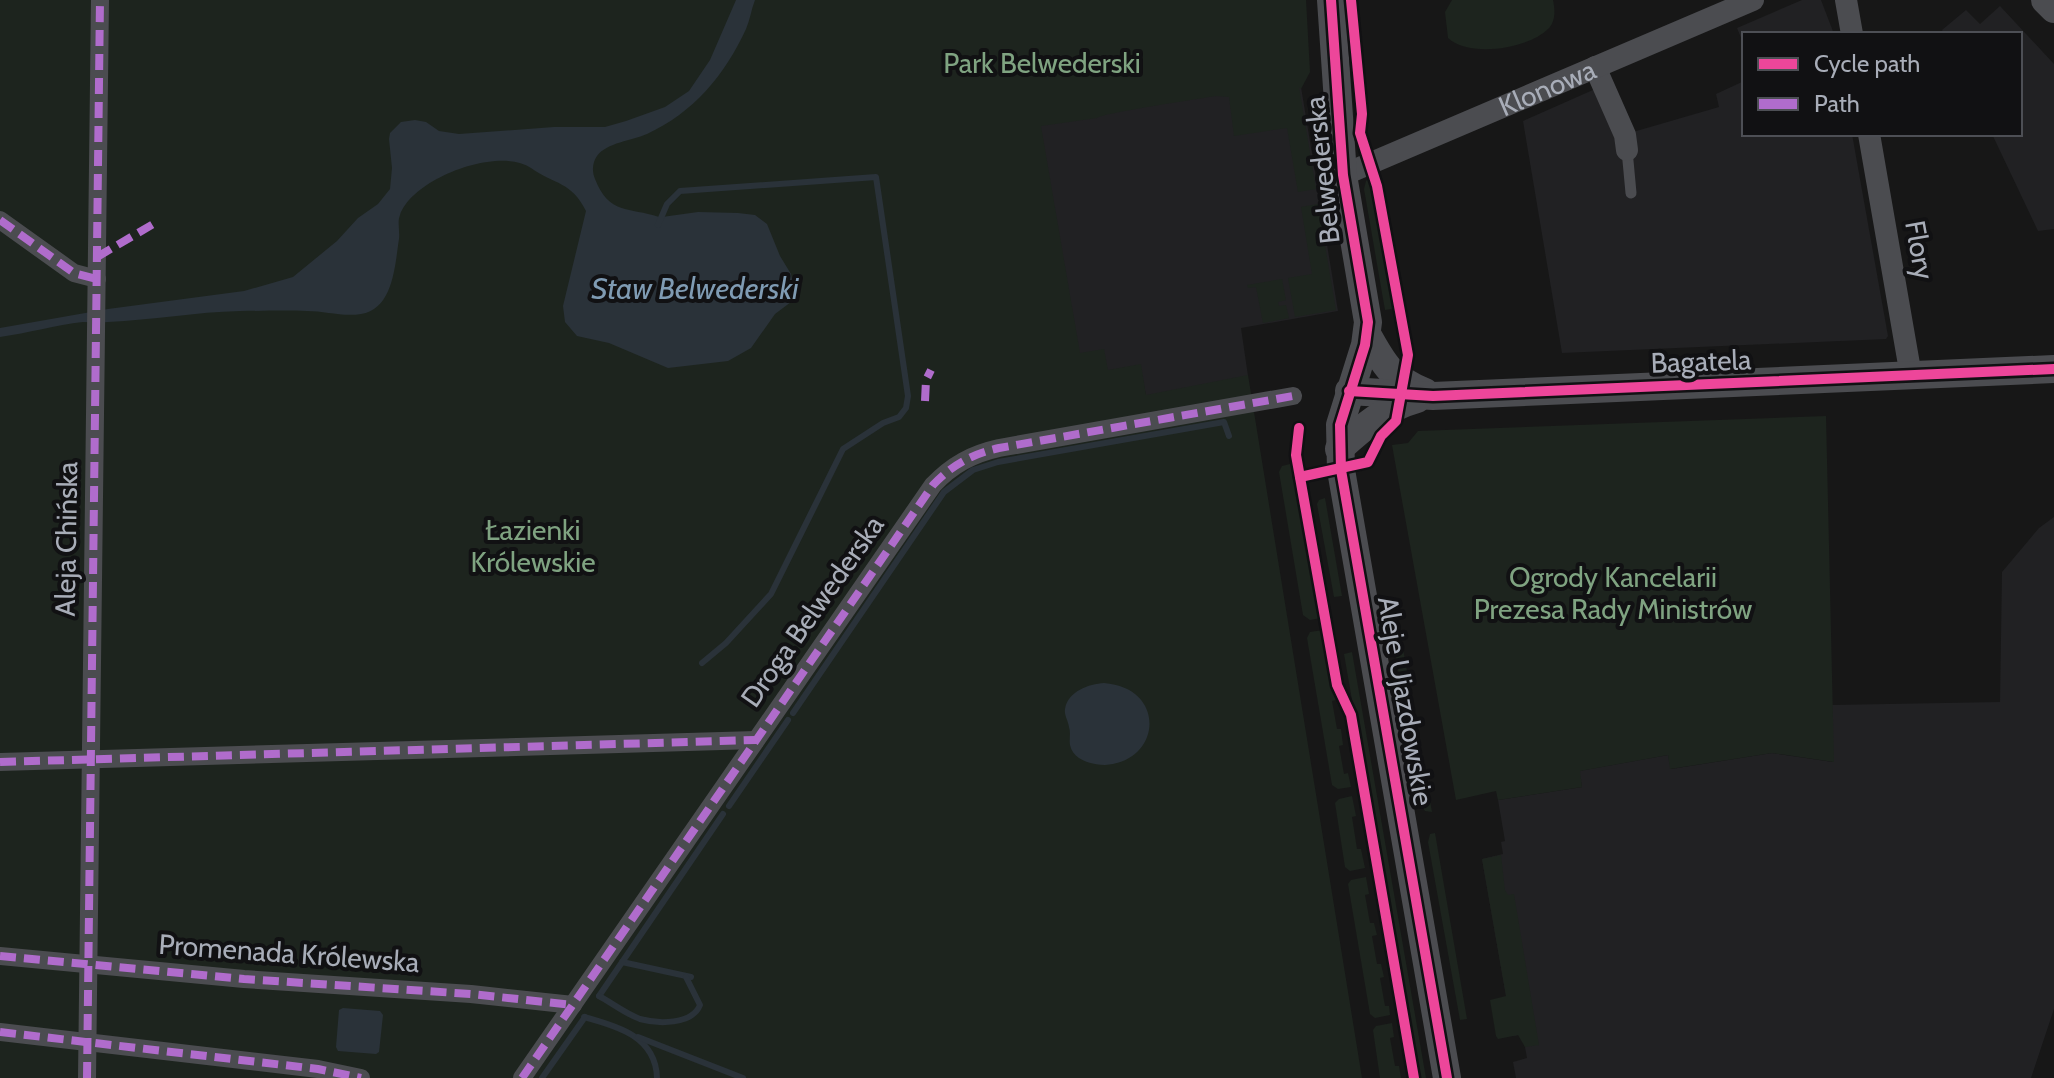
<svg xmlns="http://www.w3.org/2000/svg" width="2054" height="1078" viewBox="0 0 2054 1078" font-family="Cabin,sans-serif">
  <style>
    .built { fill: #212123 }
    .green { fill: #1d241e }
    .water { fill: #2a3239 }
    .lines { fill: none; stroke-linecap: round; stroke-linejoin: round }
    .stream { stroke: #2a3239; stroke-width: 6 }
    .service { stroke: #4b4c50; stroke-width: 11 }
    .pedestrian { stroke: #4b4c50; stroke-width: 18 }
    .minor { stroke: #4b4c50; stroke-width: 22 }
    .tertiary { stroke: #4b4c50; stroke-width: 28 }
    .quiet { stroke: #b06ccc; stroke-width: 8; stroke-dasharray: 16 8; stroke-linecap: butt }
    .cycleway-casing { stroke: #111113; stroke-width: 15 }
    .cycleway { stroke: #ed469a; stroke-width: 10 }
    .labels { text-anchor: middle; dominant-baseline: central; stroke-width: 8; stroke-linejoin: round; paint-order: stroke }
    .park-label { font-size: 28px; fill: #7fa381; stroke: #111113 }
    .street-label { font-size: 28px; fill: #a8adb8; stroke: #111113 }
    .water-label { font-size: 30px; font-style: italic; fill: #7f9bb3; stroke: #111113 }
  </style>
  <rect width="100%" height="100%" fill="#171717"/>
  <!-- built -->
  <g class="built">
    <path d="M 985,0 L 1301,87 L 1338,311 L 1241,328 L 1248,376 L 1212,384 L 1146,396 L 1140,365 L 1099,372 L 1044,370 Z"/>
    <path d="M 1802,0 L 1821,0 L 1834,34 L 1744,34 L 1744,45 L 1737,28 Z"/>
    <path d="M 2000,6 L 2054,64 L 2054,229 L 2038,231 L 1992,134 L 2020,134 L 2020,34 L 1944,34 L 1942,30 L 1966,10 L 1980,24 Z"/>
    <path d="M 1744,81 L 1744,134 L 1852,134 L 1888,336 L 1886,339 L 1562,353 L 1523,121 L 1611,82 L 1633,132 L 1719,107 L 1716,94 Z"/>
    <path d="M 2054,517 L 2054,1009 L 2031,1078 L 1516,1078 L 1513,1062 L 1527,1058 L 1524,1042 L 1519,1035 L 1513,1036 L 1482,859 L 1503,854 L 1501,842 L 1505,841 L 1498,800 L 1582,787 L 1579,771 L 1668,755 L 1671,769 L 1772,753 L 1833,762 L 1832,705 L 2000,702 L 2002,572 L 2039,528 Z"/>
  </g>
  <!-- green -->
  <g class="green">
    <path d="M 0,0 L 1306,0 L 1310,72 L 1301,89 L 1299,87 L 1316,189 L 1298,192 L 1287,128 L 1234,136 L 1229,97 L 1216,96 C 1198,99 1103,113 1097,118 L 1041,126 L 1080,353 L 1104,349 L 1108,370 L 1141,364 L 1146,395 L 1248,375 L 1362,1078 L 0,1078 Z"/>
    <path d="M 1452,0 L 1553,0 C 1555,10 1556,21 1548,29 C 1528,49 1469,58 1448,38 L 1445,12 Z"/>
    <path d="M 1371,176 L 1389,284 L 1397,308 L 1385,310 L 1364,189 L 1366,181 Z"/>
    <path d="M 1318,204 L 1336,310 L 1295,317 L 1288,278 L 1312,274 L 1301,207 Z"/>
    <path d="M 1282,279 L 1286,300 L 1278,302 L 1279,306 L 1286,305 L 1289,318 L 1263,323 L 1256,287 L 1248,288 L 1247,285 Z"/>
    <path d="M 1826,416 L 1834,762 L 1772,753 L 1670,769 L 1668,755 L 1580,771 L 1582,787 L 1498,800 L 1496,791 L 1456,800 L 1392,445 L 1408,443 L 1418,431 Z"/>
    <path d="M 1294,463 L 1321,618 L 1310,620 L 1303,615 L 1279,472 L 1282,466 Z"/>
    <path d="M 1325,498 L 1342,596 L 1334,597 L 1317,504 L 1319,500 Z"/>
    <path d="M 1399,626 L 1432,812 L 1425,811 L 1422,806 L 1392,635 Z"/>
    <path d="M 1323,630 L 1336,700 L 1332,701 L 1337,729 L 1341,729 L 1343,745 L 1339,746 L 1344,774 L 1348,773 L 1351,787 L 1338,789 L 1332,785 L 1307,638 L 1310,632 Z"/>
    <path d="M 1352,652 L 1426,1078 L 1418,1078 L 1344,654 Z"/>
    <path d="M 1352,796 L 1356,816 L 1352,817 L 1357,849 L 1361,849 L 1365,868 L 1350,871 L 1345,867 L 1335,803 L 1339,799 Z"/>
    <path d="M 1435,833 L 1467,1019 L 1460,1020 L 1428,842 L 1430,834 Z"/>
    <path d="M 1501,855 L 1505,890 L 1508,895 L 1514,894 L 1539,1045 L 1525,1047 L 1518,1035 L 1498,1039 L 1496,1036 L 1490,1000 L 1506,996 L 1482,859 Z"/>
    <path d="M 1366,877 L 1369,894 L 1365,895 L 1370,923 L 1374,923 L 1377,935 L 1372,936 L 1377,964 L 1381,964 L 1384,977 L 1380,978 L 1385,1006 L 1389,1006 L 1390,1015 L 1375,1018 L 1370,1014 L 1348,884 L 1351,880 Z"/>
    <path d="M 1392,1023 L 1394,1037 L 1390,1038 L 1395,1066 L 1399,1066 L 1401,1078 L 1380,1078 L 1373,1030 L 1376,1026 Z"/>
  </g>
  <!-- water -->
  <g class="water">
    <path d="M 736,0 L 755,0 C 751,10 750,20 746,29 C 725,75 693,113 647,134 C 633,140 606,143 597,156 C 592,163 592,172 595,179 C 609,215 629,207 659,217 L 660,220 L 662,217 L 698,212 L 738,213 L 755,215 L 767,224 L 780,256 L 791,274 L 795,294 L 791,302 L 775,314 L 751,348 L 728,361 L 668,368 L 609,343 L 577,336 L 565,322 L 563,306 L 586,211 C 571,181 555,185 531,168 C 499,146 413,178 400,215 C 397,222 400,231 399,239 C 395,263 394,309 361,314 C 343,317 325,311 307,311 C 285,310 263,311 240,311 C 196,312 152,320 108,322 C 100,323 91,322 83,322 C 56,325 28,333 0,337 L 0,328 L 108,309 L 244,291 L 293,277 L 337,241 L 358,218 L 378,204 L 390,189 L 392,168 L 389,139 L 390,133 L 401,122 L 415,120 L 426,122 L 439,131 L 459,134 L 554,127 L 605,127 L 626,121 L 665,107 L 689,91 L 710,60 Z"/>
    <path d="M 1104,683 C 1167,688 1162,761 1105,765 C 1092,765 1073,760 1070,745 C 1069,739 1071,733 1069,727 C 1068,720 1064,715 1065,709 C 1068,691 1089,684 1104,683 Z"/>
    <path d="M 343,1008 L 380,1011 L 383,1015 L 379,1052 L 376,1054 L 338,1051 L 336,1047 L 339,1010 Z"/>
  </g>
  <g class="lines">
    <!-- stream -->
    <g class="stream">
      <path d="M 658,225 L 667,204 L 680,191 L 876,177 L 908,396 L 906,408 L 899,417 L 883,423 L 843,449 L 771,594 L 726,643 L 702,663"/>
      <path d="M 793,713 L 944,492 L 973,470 L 998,462 L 1224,422 L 1229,436"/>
      <path d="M 729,806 L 788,720"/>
      <path d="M 622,962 L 691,977"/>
      <path d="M 599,996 L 723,814"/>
      <path d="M 599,996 C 612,1003 626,1014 640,1019 C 658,1024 692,1025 700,1005 L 686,977"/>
      <path d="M 584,1017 C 618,1026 656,1037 657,1078"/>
      <path d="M 638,1037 L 743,1078"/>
      <path d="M 542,1078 L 585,1017"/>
    </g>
    <!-- service -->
    <path class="service" d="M 1627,150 L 1631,193"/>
    <!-- pedestrian -->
    <g class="pedestrian">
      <path d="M 0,220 L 74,273 L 97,279"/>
      <path d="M 0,762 L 756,740"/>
      <path d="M 0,956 L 244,979 L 471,994 L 573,1005"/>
      <path d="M 0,1032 L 318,1069 L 361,1078"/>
      <path d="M 87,1078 L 100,0"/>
      <path d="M 522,1078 L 933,485 C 952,465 972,454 999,448 L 1293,396"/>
    </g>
    <!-- minor -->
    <g class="minor">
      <path d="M 1846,0 L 1852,34"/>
      <path d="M 1595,67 L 1625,135 L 1627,150"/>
      <path d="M 1869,134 L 1911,376"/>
      <path id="s1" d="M 1343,175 L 1753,0"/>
    </g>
    <!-- tertiary -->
    <g class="tertiary">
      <path d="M 1331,0 L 1343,175 L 1368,322 L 1365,345 L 1340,425 L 1341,470 L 1447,1078"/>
      <path d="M 2045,0 L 2054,9"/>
      <path d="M 1367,334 C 1384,365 1392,379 1425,392"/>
      <path d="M 1349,391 L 1433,396 L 2054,369"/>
      <path d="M 1339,449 C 1363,427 1385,408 1417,399"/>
    </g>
    <!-- quiet -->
    <g class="quiet">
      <path d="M 0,220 L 74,273 L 97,279"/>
      <path d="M 97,257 L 155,223"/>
      <path d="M 925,401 L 926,380 L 931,370"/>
      <path d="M 0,762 L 756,740"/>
      <path d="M 0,956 L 244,979 L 471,994 L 573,1005"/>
      <path d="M 0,1032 L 318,1069 L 361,1078"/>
      <path d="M 87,1078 L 100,0"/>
      <path d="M 522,1078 L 933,485 C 952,465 972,454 999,448 L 1293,396"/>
    </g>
    <defs>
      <g id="cycleway">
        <path d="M 1331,0 L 1343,175 L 1368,322 L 1365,345 L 1340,425 L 1341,470 L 1447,1078"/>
        <path d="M 1349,391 L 1433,396 L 2054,369"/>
        <path d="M 1299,428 L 1296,455 L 1337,685 L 1351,715 L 1414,1078"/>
        <path d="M 1300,477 L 1368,462 L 1381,436 L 1396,421 L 1408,355 L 1377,186 L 1360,133 L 1362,114 L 1351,0"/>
      </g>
    </defs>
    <!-- cycleway casing -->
    <use href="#cycleway" class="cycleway-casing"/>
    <!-- cycleway -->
    <use href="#cycleway" class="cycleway"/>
  </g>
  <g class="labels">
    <!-- park labels -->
    <g class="park-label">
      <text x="1042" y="63">Park Belwederski</text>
      <text x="533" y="530">Łazienki<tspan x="533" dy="32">Królewskie</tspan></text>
      <text x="1613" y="577">Ogrody Kancelarii<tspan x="1613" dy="32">Prezesa Rady Ministrów</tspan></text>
    </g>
    <!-- street labels -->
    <g class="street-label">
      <text stroke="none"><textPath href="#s1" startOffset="222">Klonowa</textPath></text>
      <text transform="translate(1322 170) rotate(-96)">Belwederska</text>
      <text transform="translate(1920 250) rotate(80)">Flory</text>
      <text transform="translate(1701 361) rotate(-2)">Bagatela</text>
      <text transform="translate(66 539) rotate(-89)">Aleja Chińska</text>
      <text transform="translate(812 611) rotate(-55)">Droga Belwederska</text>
      <text transform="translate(1406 701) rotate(80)">Aleje Ujazdowskie</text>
      <text transform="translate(289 953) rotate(4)">Promenada Królewska</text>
    </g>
    <!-- water labels -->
    <g class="water-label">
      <text x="695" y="288">Staw Belwederski</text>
    </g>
  </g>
  <!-- legend -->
  <rect x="1742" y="32" width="280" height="104" fill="#111113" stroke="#4d4f55" stroke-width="2"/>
  <rect x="1758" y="58" width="40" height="12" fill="#ed469a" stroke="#4d4f55" stroke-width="2"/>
  <text x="1814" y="72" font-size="24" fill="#a8adb8">Cycle path</text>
  <rect x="1758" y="98" width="40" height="12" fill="#b06ccc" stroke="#4d4f55" stroke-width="2"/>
  <text x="1814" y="112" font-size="24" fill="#a8adb8">Path</text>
</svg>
